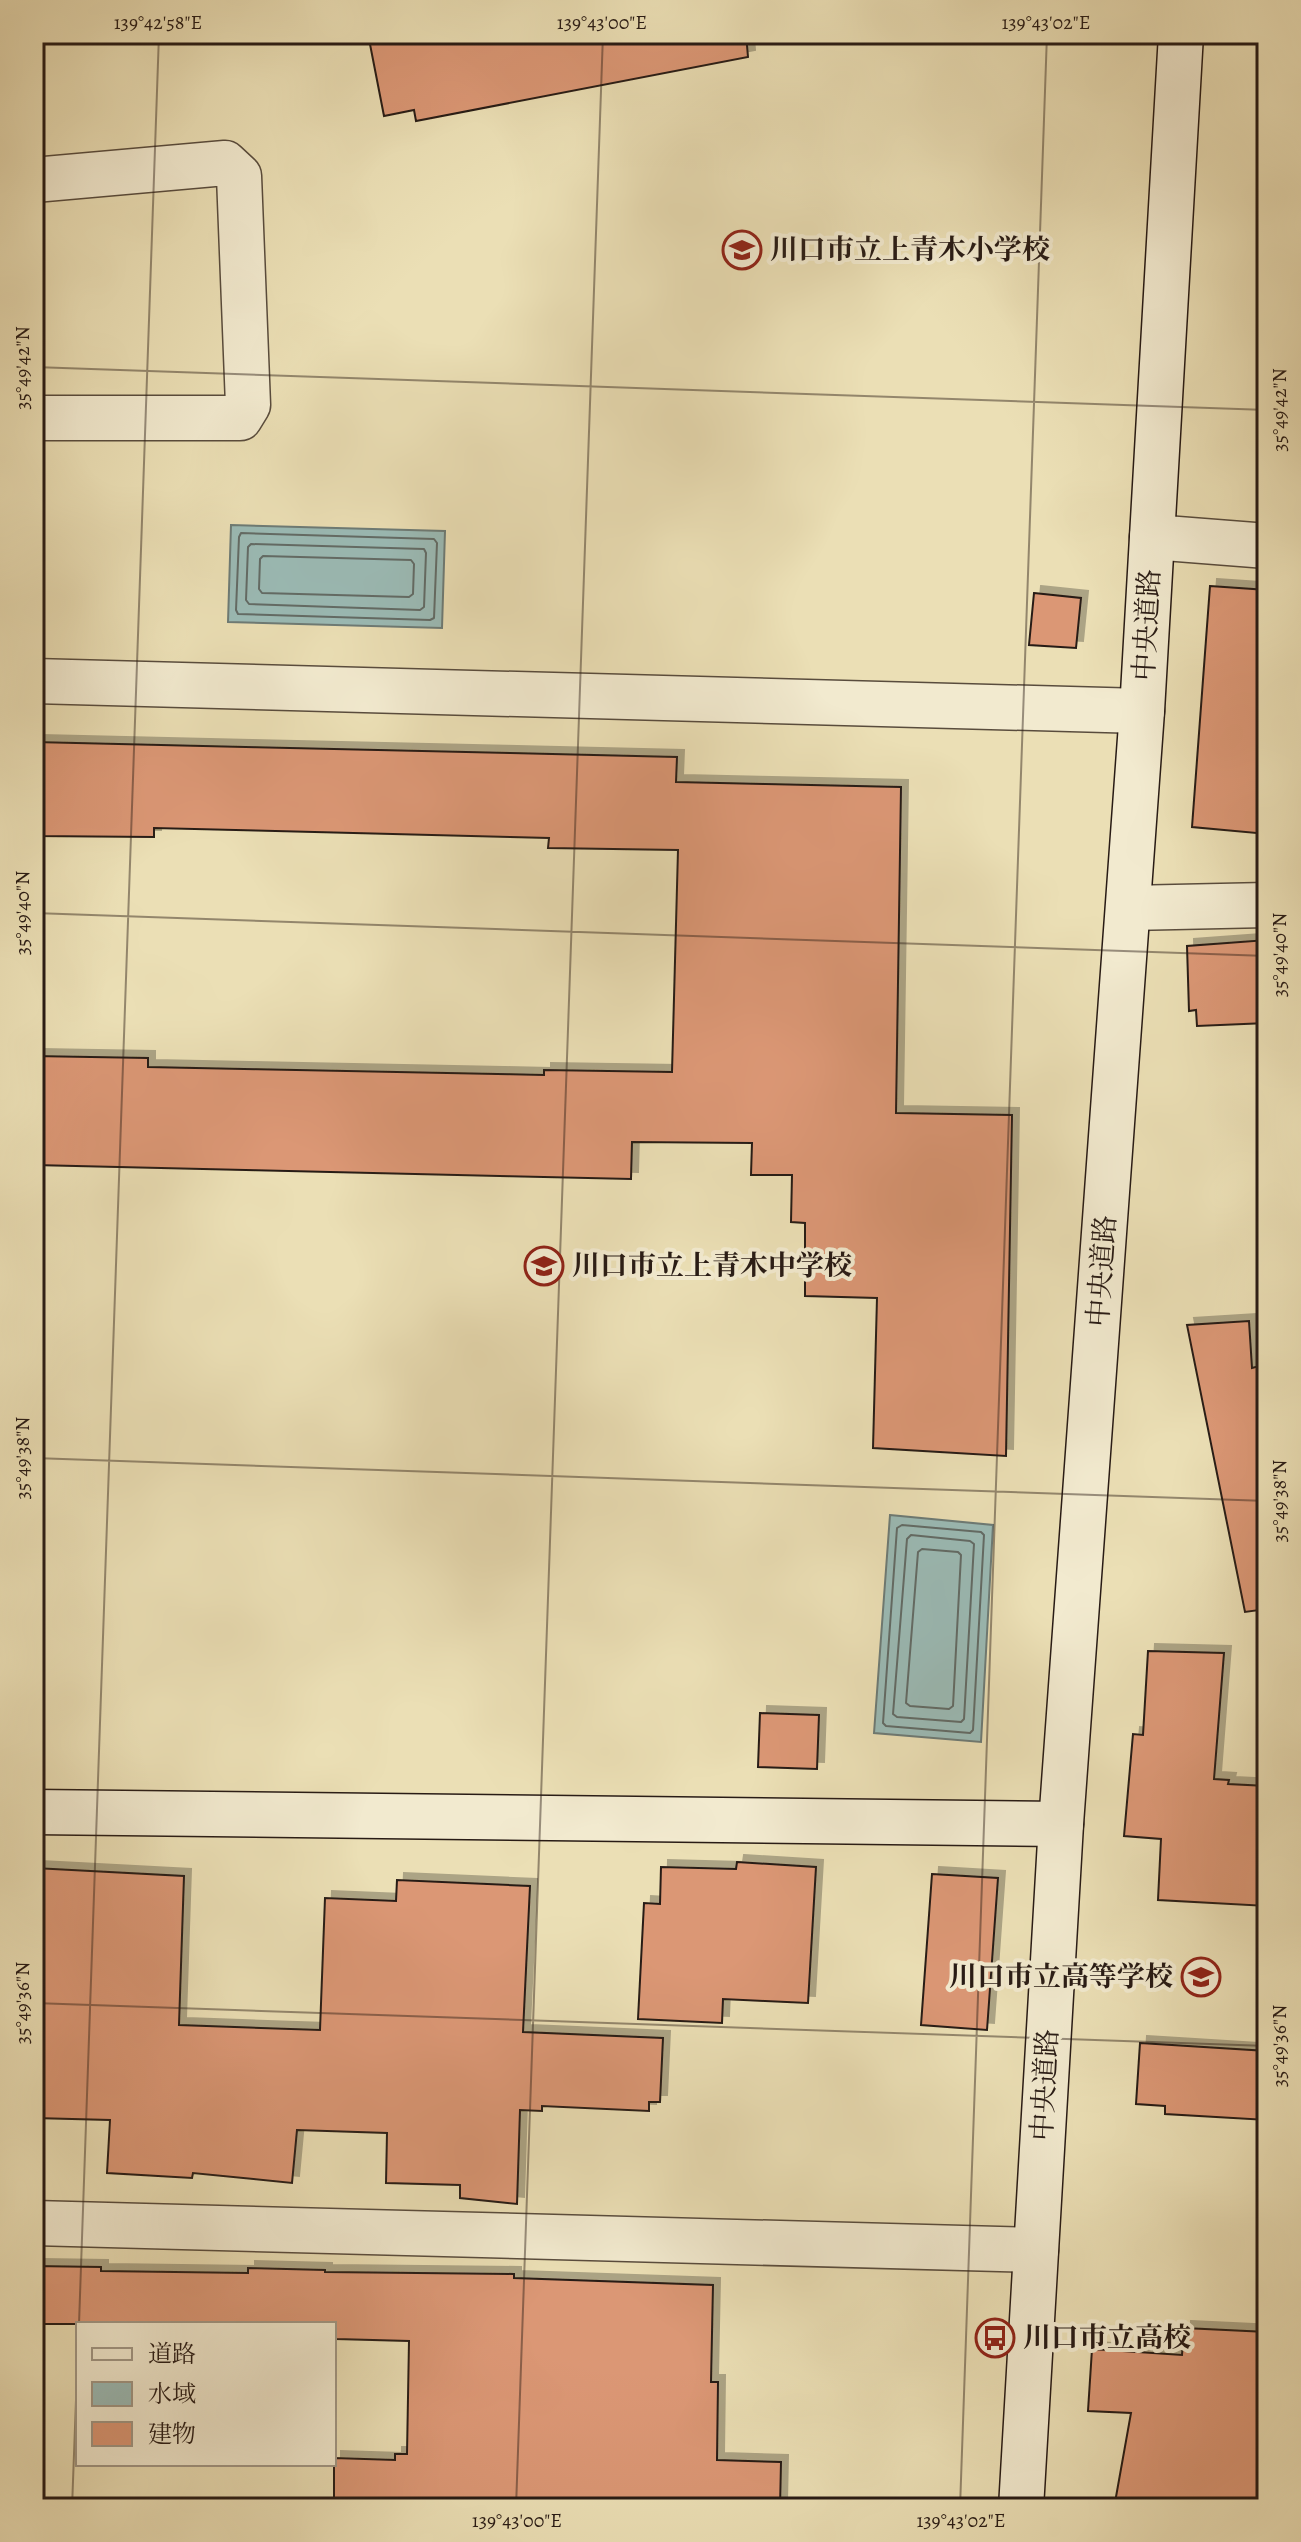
<svg xmlns="http://www.w3.org/2000/svg" width="1301" height="2542" viewBox="0 0 1301 2542" font-family="Alegreya,'Noto Serif JP',serif">
  <style>
    .water { fill: #9bbbb6; stroke: #6d7b76; stroke-width: 2 }
    .lines { fill: none; stroke-linecap: round; stroke-linejoin: round }
    .shore { stroke: #626b66; stroke-width: 2 }
    .building { fill: #db9775; stroke: #281b15; stroke-width: 2; filter: url(#shadow) }
    .street-casing { stroke: #594c3d; stroke-width: 47 }
    .secondary-casing { stroke: #281b15; stroke-width: 47 }
    .street { stroke: #f2eacf; stroke-width: 44 }
    .secondary { stroke: #f2eacf; stroke-width: 44 }
    .ticks { fill: none; stroke: #281b15; stroke-width: 2; stroke-opacity: 0.45 }
    .labels { text-anchor: middle; dominant-baseline: central; stroke-width: 8; stroke-linejoin: round; paint-order: stroke }
    .poi-label { font-size: 28px; font-weight: bold; fill: #281b15; stroke: #f2eacf; text-anchor: start }
    .street-label { font-size: 28px; fill: #281b15; stroke: #f2eacf }
    .neatline { fill: none; stroke: #281b15; stroke-width: 3 }
    .ticks-label { font-size: 20px; text-anchor: middle; fill: #281b15 }
  </style>
  <defs>
    <filter id="shadow"><feDropShadow dx="7" dy="-7" stdDeviation="0" flood-color="#0004"/></filter>
  </defs>
  <rect width="100%" height="100%" fill="#ebdfb5"/>
  <filter id="stains"><feTurbulence type="fractalNoise" baseFrequency=".0025" numOctaves="4"/><feColorMatrix values="0 0 0 0 .2 0 0 0 0 .09 0 0 0 0 .02 0 0 0 .5 -.17"/></filter>
  <radialGradient id="worn" r=".72"><stop offset=".6" stop-color="#630" stop-opacity="0"/><stop offset="1" stop-color="#630" stop-opacity=".3"/></radialGradient>
  <!-- water -->
  <g class="water">
    <path d="M 231,525 L 445,531 L 442,628 L 228,622 Z"/>
    <path d="M 890,1515 L 993,1525 L 981,1742 L 874,1733 Z"/>
  </g>
  <g class="lines">
    <!-- shore -->
    <g class="shore">
      <path d="M 241,533 L 434,539 L 437,543 L 434,618 L 430,620 L 238,614 L 236,610 L 239,537 Z"/>
      <path d="M 251,544 L 424,549 L 426,553 L 424,607 L 420,610 L 249,604 L 246,600 L 248,547 Z"/>
      <path d="M 263,556 L 411,560 L 414,564 L 413,594 L 409,597 L 262,593 L 259,589 L 260,559 Z"/>
      <path d="M 902,1525 L 981,1532 L 984,1535 L 973,1730 L 970,1733 L 886,1726 L 883,1723 L 897,1528 Z"/>
      <path d="M 911,1535 L 970,1541 L 974,1544 L 964,1719 L 961,1722 L 897,1717 L 893,1714 L 907,1539 Z"/>
      <path d="M 922,1549 L 958,1552 L 961,1555 L 953,1706 L 949,1709 L 910,1706 L 906,1703 L 918,1552 Z"/>
    </g>
  </g>
  <!-- building -->
  <g class="building">
    <path d="M 368,34 L 746,34 L 748,57 L 416,121 L 414,110 L 384,116 Z"/>
    <path d="M 1210,586 L 1267,590 L 1267,834 L 1192,827 Z"/>
    <path d="M 1034,593 L 1081,598 L 1076,648 L 1029,645 Z"/>
    <path d="M 34,742 L 677,757 L 676,782 L 901,787 L 896,1113 L 1012,1115 L 1006,1456 L 873,1448 L 877,1298 L 805,1296 L 805,1223 L 791,1222 L 792,1175 L 751,1175 L 752,1143 L 632,1142 L 631,1179 L 34,1165 L 34,1056 L 148,1058 L 148,1067 L 544,1075 L 544,1070 L 672,1072 L 678,850 L 548,848 L 549,838 L 154,828 L 154,837 L 34,836 Z"/>
    <path d="M 1267,940 L 1267,1023 L 1197,1026 L 1196,1010 L 1189,1011 L 1187,946 Z"/>
    <path d="M 1249,1321 L 1252,1368 L 1267,1364 L 1267,1609 L 1245,1612 L 1187,1325 Z"/>
    <path d="M 1148,1651 L 1224,1653 L 1214,1779 L 1229,1780 L 1228,1784 L 1267,1786 L 1267,1906 L 1158,1900 L 1161,1839 L 1124,1836 L 1133,1734 L 1143,1735 Z"/>
    <path d="M 760,1713 L 819,1715 L 817,1769 L 758,1767 Z"/>
    <path d="M 737,1862 L 816,1867 L 808,2003 L 723,1999 L 722,2023 L 638,2019 L 644,1903 L 660,1904 L 661,1867 L 736,1869 Z"/>
    <path d="M 34,1868 L 184,1876 L 179,2025 L 320,2030 L 325,1898 L 396,1901 L 397,1880 L 530,1886 L 523,2032 L 663,2038 L 660,2102 L 649,2102 L 649,2111 L 542,2106 L 542,2111 L 520,2110 L 517,2204 L 460,2198 L 460,2185 L 386,2183 L 387,2133 L 297,2130 L 292,2183 L 193,2173 L 192,2178 L 107,2173 L 110,2120 L 34,2118 Z"/>
    <path d="M 932,1874 L 998,1878 L 987,2030 L 921,2025 Z"/>
    <path d="M 1140,2043 L 1267,2051 L 1267,2120 L 1165,2114 L 1165,2106 L 1136,2104 Z"/>
    <path d="M 34,2266 L 101,2267 L 101,2271 L 248,2273 L 248,2268 L 325,2270 L 325,2272 L 514,2274 L 514,2278 L 713,2285 L 711,2382 L 718,2382 L 717,2460 L 781,2462 L 780,2508 L 334,2508 L 334,2458 L 395,2460 L 395,2454 L 407,2454 L 409,2341 L 336,2339 L 336,2324 L 34,2324 Z"/>
    <path d="M 1184,2328 L 1267,2332 L 1267,2508 L 1114,2508 L 1131,2413 L 1088,2411 L 1092,2349 L 1182,2355 Z"/>
  </g>
  <g class="lines">
    <defs>
      <g id="street">
        <path d="M 34,180 L 225,163 L 239,176 L 248,405 L 240,418 L 34,418"/>
        <path d="M 1152,537 L 1267,546"/>
        <path d="M 34,681 L 1142,711"/>
        <path d="M 1129,908 L 1267,905"/>
        <path d="M 34,2223 L 1036,2250"/>
      </g>
      <g id="secondary">
        <path d="M 34,1812 L 1061,1824"/>
        <path d="M 1021,2508 L 1061,1824 L 1142,711 L 1181,34"/>
      </g>
    </defs>
    <!-- street casing -->
    <use href="#street" class="street-casing"/>
    <!-- secondary casing -->
    <use href="#secondary" class="secondary-casing"/>
    <!-- street -->
    <use href="#street" class="street"/>
    <!-- secondary -->
    <use href="#secondary" class="secondary"/>
  </g>
  <!-- ticks -->
  <path class="ticks" d="M 34,367 L 1267,410M 34,913 L 1267,956M 34,1458 L 1267,1501M 34,2003 L 1267,2046M 79,2324 L 159,34M 72,2508 L 78,2346M 516,2508 L 603,34M 960,2508 L 1047,34"/>
  <!-- icons -->
  <defs>
    <symbol id="school-ring" viewBox="-11 -11 22 22"><circle r="9.5" fill="#f2eacf" stroke="#8f2418" stroke-width="1.5"/><path d="M0-5L7-2L0 1L-7-2ZM-4 1L0 2.5L4 1V4Q0 6-4 4Z" fill="#8f2418"/></symbol>
    <symbol id="bus-ring" viewBox="-11 -11 22 22"><circle r="9.5" fill="#f2eacf" stroke="#8f2418" stroke-width="1.5"/><path d="M-5-6H5V4H4V6H2V4H-2V6H-4V4H-5ZM-3.5-4V0h7V-4ZM-3.5 1.2v1.5H-2V1.2ZM2 1.2v1.5H3.5V1.2Z" fill="#8f2418"/></symbol>
  </defs>
  <g fill-rule="evenodd">
    <use href="#school-ring" x="720" y="228" width="44" height="44"/>
    <use href="#school-ring" x="522" y="1244" width="44" height="44"/>
    <use href="#school-ring" x="1179" y="1955" width="44" height="44"/>
    <use href="#bus-ring" x="973" y="2316" width="44" height="44"/>
  </g>
  <g class="labels">
    <!-- poi labels -->
    <g class="poi-label">
      <text x="770" y="250">川口市立上青木小学校</text>
      <text x="572" y="1266">川口市立上青木中学校</text>
      <text x="1173" y="1977" text-anchor="end">川口市立高等学校</text>
      <text x="1023" y="2338">川口市立高校</text>
    </g>
    <!-- street labels -->
    <g class="street-label">
      <text transform="translate(1147 625) rotate(-87)">中央道路</text>
      <text transform="translate(1102 1271) rotate(-86)">中央道路</text>
      <text transform="translate(1045 2085) rotate(-87)">中央道路</text>
    </g>
  </g>
  <!-- margin -->
  <rect width="1301" height="2542" fill="none" stroke="#ebdfb5" stroke-width="88"/>
  <!-- legend -->
  <rect x="76" y="2322" width="260" height="144" fill="#f2eacf" stroke="#a19785" stroke-width="2"/>
  <rect x="92" y="2348" width="40" height="12" fill="#f2eacf" stroke="#a19785" stroke-width="2"/>
  <text x="148" y="2362" font-size="24" fill="#281b15">道路</text>
  <rect x="92" y="2382" width="40" height="24" fill="#9bbbb6" stroke="#a19785" stroke-width="2"/>
  <text x="148" y="2402" font-size="24" fill="#281b15">水域</text>
  <rect x="92" y="2422" width="40" height="24" fill="#db9775" stroke="#a19785" stroke-width="2"/>
  <text x="148" y="2442" font-size="24" fill="#281b15">建物</text>
  <rect x="44" y="44" width="1213" height="2454" class="neatline"/>
  <g class="ticks-label">
    <text x="158" y="29">139°42'58"E</text>
    <text x="602" y="29">139°43'00"E</text>
    <text x="1046" y="29">139°43'02"E</text>
    <text transform="translate(22 368) rotate(-90)" y="7">35°49'42"N</text>
    <text transform="translate(1279 410) rotate(-90)" y="7">35°49'42"N</text>
    <text transform="translate(22 913) rotate(-90)" y="7">35°49'40"N</text>
    <text transform="translate(1279 955) rotate(-90)" y="7">35°49'40"N</text>
    <text transform="translate(22 1458) rotate(-90)" y="7">35°49'38"N</text>
    <text transform="translate(1279 1501) rotate(-90)" y="7">35°49'38"N</text>
    <text transform="translate(22 2003) rotate(-90)" y="7">35°49'36"N</text>
    <text transform="translate(1279 2046) rotate(-90)" y="7">35°49'36"N</text>
    <text x="517" y="2527">139°43'00"E</text>
    <text x="961" y="2527">139°43'02"E</text>
  </g>
  <rect width="100%" height="100%" filter="url(#stains)"/>
  <rect width="100%" height="100%" fill="url(#worn)"/>
</svg>
